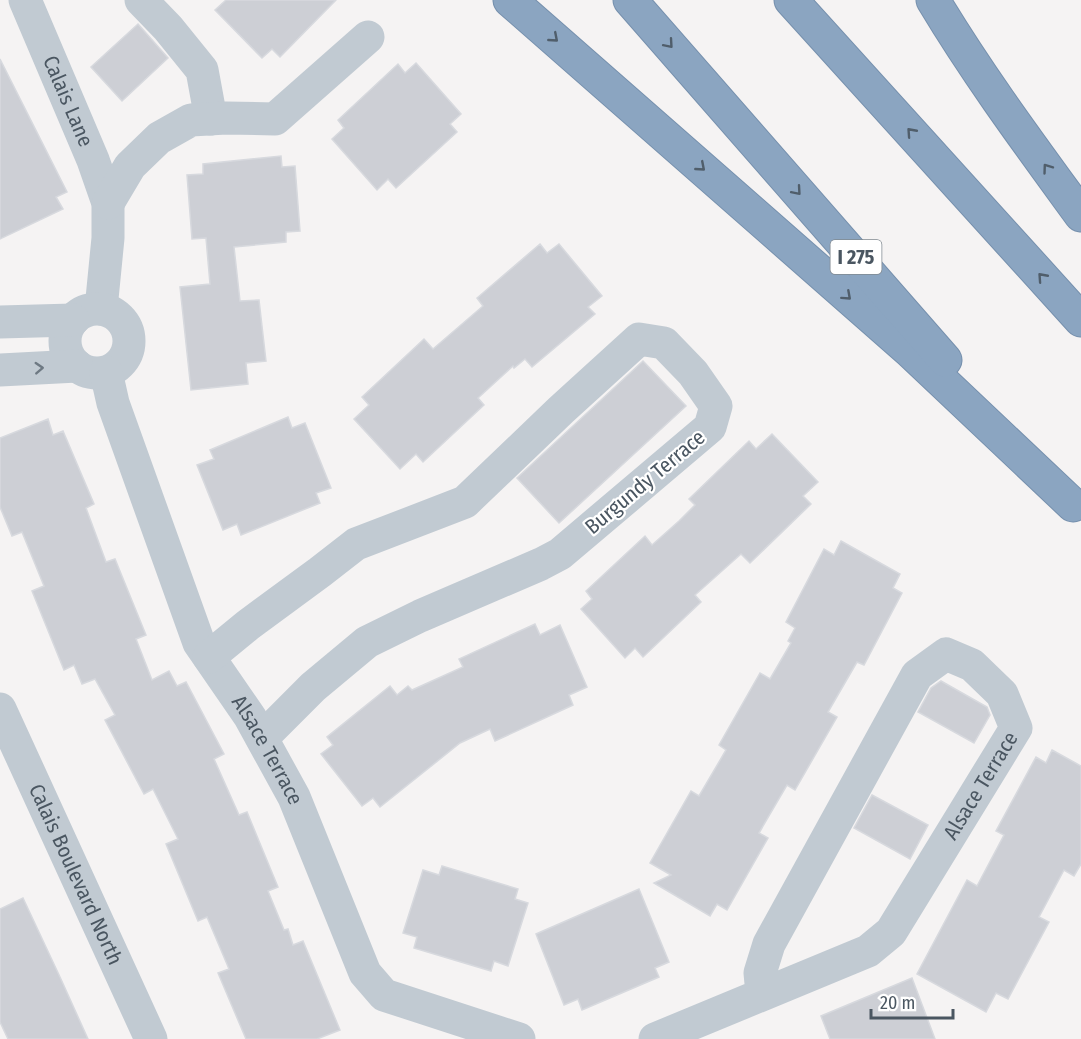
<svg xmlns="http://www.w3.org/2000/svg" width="1081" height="1039" viewBox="0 0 1081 1039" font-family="'Fira Sans Condensed',sans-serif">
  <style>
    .building { fill: #cdcfd5; stroke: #d7d9de; stroke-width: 1.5 }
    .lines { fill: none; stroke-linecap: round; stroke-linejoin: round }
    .highway-casing { stroke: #7690ad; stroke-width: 35 }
    .minor { stroke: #c1cad2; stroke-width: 33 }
    .highway { stroke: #8ba5c1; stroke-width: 33 }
    .oneway { stroke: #505e6b }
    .oneway2 { stroke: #6e7983 }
    .labels { text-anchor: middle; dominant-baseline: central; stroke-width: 4.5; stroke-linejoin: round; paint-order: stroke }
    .shield { fill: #fff; stroke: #808990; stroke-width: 1.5 }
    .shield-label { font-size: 20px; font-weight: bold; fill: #4a5661 }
    .street-label { font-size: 21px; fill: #4a5661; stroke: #fff }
  </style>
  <rect width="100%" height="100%" fill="#f5f3f3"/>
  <!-- building -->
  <g class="building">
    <path d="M 226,0 L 336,0 L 280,57 L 272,49 L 262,58 L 215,10 Z"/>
    <path d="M 138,24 L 168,58 L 122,101 L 91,67 Z"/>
    <path d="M 0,59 L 67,192 L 56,197 L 63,209 L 0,239 Z"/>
    <path d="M 416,63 L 461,114 L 450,124 L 457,132 L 396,188 L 388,179 L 377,190 L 332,139 L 344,128 L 338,120 L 398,64 L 405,73 Z"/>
    <path d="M 281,156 L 282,167 L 295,166 L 300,231 L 286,232 L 286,242 L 234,247 L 240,301 L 259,300 L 266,361 L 246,363 L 248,384 L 191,390 L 180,287 L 210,284 L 206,238 L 192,239 L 187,175 L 203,174 L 203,164 Z"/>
    <path d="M 540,244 L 547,253 L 559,244 L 602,296 L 588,307 L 595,314 L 532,367 L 525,359 L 514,368 L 513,366 L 478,398 L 484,405 L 423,462 L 416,454 L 400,469 L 354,419 L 369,405 L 362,397 L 424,339 L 433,349 L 483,306 L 477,298 Z"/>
    <path d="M 643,361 L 686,406 L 559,523 L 517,478 Z"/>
    <path d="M 288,417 L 292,428 L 305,423 L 331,488 L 316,493 L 320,503 L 241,535 L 237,524 L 223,530 L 197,465 L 214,459 L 210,450 Z"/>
    <path d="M 48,419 L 53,435 L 63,431 L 94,504 L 86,508 L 106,562 L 115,559 L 146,635 L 136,639 L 152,680 L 169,671 L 177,686 L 186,682 L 224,754 L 214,759 L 239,815 L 247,812 L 278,887 L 268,891 L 284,930 L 288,929 L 293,945 L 303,941 L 340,1030 L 317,1039 L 246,1039 L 218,973 L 229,969 L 207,917 L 198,921 L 166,844 L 178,839 L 153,789 L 144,794 L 105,720 L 115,715 L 95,679 L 82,684 L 74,665 L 64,670 L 32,591 L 44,586 L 22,532 L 12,536 L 0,507 L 0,438 Z"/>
    <path d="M 772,434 L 818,482 L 803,496 L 811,504 L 750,563 L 741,554 L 695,595 L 701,602 L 643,657 L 635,648 L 625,658 L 581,609 L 592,599 L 586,591 L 645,536 L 652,545 L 679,521 L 695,505 L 689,499 L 749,441 L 756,449 Z"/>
    <path d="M 841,541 L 900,574 L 893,588 L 902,593 L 864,665 L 857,662 L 828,712 L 837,717 L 795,790 L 787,785 L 759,833 L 768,838 L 727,910 L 717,904 L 710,916 L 654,883 L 671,875 L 650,863 L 691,791 L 699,796 L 726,750 L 719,745 L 760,673 L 770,679 L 791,643 L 788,641 L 795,628 L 786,622 L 824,549 L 834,555 Z"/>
    <path d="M 535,624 L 540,635 L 560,625 L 587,687 L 569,695 L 573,705 L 495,741 L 490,729 L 460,743 L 380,807 L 373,798 L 362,806 L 321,754 L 333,745 L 327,737 L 390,686 L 397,695 L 408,686 L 412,690 L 463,667 L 459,659 Z"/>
    <path d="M 941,681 L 987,707 L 990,715 L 974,743 L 918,712 L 931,688 Z"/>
    <path d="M 1052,750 L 1081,766 L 1081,864 L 1074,876 L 1064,870 L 1039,917 L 1049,922 L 1008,999 L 996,993 L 986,1012 L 917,974 L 967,880 L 977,886 L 1004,835 L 996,831 L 1036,757 L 1046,763 Z"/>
    <path d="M 872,795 L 928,825 L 910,859 L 854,828 Z"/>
    <path d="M 442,866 L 518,889 L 515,899 L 528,903 L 508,966 L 494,961 L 491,971 L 414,948 L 417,937 L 403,933 L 423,870 L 439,875 Z"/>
    <path d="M 639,889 L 669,962 L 655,968 L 659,977 L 582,1010 L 578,999 L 564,1005 L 536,934 Z"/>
    <path d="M 23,898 L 60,977 L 88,1039 L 8,1039 L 0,1022 L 0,909 Z"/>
    <path d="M 912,978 L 935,1039 L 830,1039 L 821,1016 Z"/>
  </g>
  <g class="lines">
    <defs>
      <g id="highway">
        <path d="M 510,0 L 909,350 L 1073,505"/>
        <path d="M 630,0 L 945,360"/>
        <path d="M 791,0 L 1081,320"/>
        <path d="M 933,0 C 978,75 1030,145 1081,215"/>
      </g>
    </defs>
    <!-- highway casing -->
    <use href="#highway" class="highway-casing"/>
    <!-- minor -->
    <g class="minor">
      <path id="s1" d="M 25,0 L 93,160 L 108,203 L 108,238 L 101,309"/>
      <path d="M 141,0 L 168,28 L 202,70 L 211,119"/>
      <path d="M 108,203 L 130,166 L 159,138 L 191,120 L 226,118 L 275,119 L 368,37"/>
      <circle cx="97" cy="341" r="32"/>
      <path d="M 0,322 L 73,320"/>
      <path d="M 0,370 L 77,366"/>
      <path id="s2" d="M 106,372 L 113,403 L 199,643 L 250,717 L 294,797 L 365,973 L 384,995 L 519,1039"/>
      <path d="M 209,657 L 248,625 L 320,572 L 356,544 L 465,502 L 561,410 L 639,339 L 664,343 L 693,373 L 716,406 L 710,427 L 560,554 L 541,564 L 420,616 L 367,642 L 313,687 L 262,738"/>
      <path id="s3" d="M 0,709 L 151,1039"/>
      <path id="s4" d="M 655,1039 L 868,951 L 891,932 L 1016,728 L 1002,694 L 972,665 L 946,654 L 917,675 L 769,944 L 760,973 L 762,994"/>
    </g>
    <!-- highway -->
    <use href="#highway" class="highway"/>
  </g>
  <!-- one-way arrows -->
  <defs><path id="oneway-chevron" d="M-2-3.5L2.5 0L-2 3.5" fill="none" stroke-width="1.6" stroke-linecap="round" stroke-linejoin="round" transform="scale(1.5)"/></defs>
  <g class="oneway">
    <use href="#oneway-chevron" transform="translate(554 38) rotate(41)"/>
    <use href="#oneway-chevron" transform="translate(669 44) rotate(49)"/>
    <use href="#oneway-chevron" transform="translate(911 132) rotate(-132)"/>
    <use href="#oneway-chevron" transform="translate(701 167) rotate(41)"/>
    <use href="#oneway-chevron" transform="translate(1047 168) rotate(-126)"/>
    <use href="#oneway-chevron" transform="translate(797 191) rotate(49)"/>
    <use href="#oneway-chevron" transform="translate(1042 277) rotate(-132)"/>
    <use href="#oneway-chevron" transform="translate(847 296) rotate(42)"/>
  </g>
  <use class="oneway2" href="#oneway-chevron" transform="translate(39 368) rotate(-3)"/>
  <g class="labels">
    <!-- shield labels -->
    <rect class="shield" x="830.5" y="240" width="51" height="34" rx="4.5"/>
    <g class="shield-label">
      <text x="856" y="257">I 275</text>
    </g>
    <!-- street labels -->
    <g class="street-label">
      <text stroke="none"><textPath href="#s1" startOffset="110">Calais Lane</textPath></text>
      <text transform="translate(645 482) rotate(-40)">Burgundy Terrace</text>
      <text stroke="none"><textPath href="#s2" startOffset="414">Alsace Terrace</textPath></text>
      <text stroke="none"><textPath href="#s4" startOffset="432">Alsace Terrace</textPath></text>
      <text stroke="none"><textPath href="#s3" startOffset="182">Calais Boulevard North</textPath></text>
    </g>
  </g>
  <!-- scale -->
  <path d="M871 1009v9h82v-9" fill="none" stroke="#4a5661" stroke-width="3"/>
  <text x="880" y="1009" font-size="18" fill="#4a5661" stroke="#ffffff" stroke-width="4.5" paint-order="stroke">20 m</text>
</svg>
